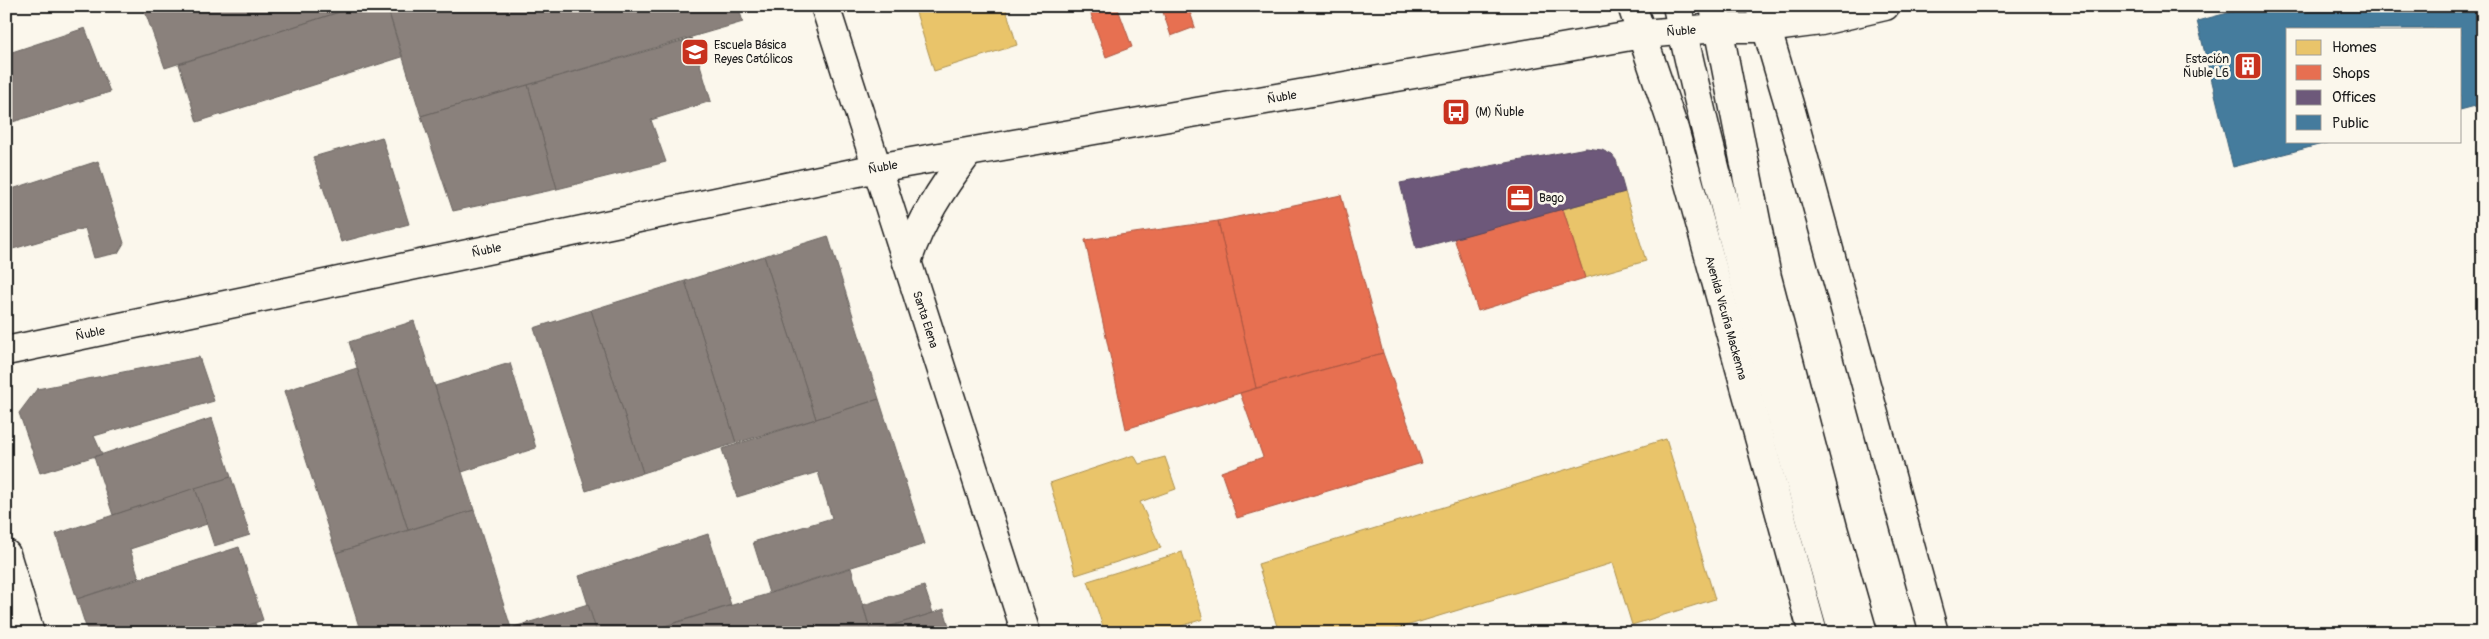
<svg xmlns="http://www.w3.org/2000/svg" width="2489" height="639" viewBox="0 0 2489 639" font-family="Pangolin,sans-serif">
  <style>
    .homes { fill: #e9c46a; stroke: #ac9253 }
    .shops { fill: #e76f51; stroke: #aa5641 }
    .offices { fill: #6d597a; stroke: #55475e }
    .public { fill: #457b9d; stroke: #395e76 }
    .industry { fill: #8a817c; stroke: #69635f }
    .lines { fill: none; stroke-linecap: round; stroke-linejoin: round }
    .minor-casing { stroke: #1c1c1c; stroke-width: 31 }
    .major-casing { stroke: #1c1c1c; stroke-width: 31 }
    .minor { stroke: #fbf7ec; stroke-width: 28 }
    .major { stroke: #fbf7ec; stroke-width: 28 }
    .labels { text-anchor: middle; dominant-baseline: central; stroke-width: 5; stroke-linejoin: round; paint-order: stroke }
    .street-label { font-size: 12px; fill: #1c1c1c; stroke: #fbf7ec }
    .poi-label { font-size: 12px; fill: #1c1c1c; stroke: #fbf7ec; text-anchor: start }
  </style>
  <rect width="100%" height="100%" fill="#fbf7ec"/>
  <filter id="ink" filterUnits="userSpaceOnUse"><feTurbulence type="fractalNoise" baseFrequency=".02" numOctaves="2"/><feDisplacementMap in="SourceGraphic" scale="10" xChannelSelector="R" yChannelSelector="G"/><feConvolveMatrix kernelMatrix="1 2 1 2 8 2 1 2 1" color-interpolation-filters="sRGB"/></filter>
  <g filter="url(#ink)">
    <!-- homes -->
    <g class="homes">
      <path d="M 914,6 L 1005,6 L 1017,45 L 934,71 Z"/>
      <path d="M 1625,192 L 1646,261 L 1585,278 L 1563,209 Z"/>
      <path d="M 1666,439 L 1715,599 L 1632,625 L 1613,563 L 1383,633 L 1279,633 L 1258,564 Z"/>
      <path d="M 1134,455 L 1139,464 L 1165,457 L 1176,489 L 1140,502 L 1161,548 L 1076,575 L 1050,483 Z"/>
      <path d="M 1182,552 L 1203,619 L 1160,633 L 1105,633 L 1088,581 Z"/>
    </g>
    <!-- shops -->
    <g class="shops">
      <path d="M 1088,6 L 1117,6 L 1132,47 L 1106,57 Z"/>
      <path d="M 1161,6 L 1188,6 L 1195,27 L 1171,36 Z"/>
      <path d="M 1341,195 L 1383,353 L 1256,388 L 1218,221 Z"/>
      <path d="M 1563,209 L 1585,278 L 1478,311 L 1454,238 Z"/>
      <path d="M 1218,221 L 1256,388 L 1126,429 L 1085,240 Z"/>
      <path d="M 1383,353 L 1422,463 L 1237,518 L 1221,472 L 1263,457 L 1240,393 Z"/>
    </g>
    <!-- offices -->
    <path class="offices" d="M 1586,148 L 1602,150 L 1612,155 L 1616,160 L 1625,192 L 1416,249 L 1400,183 Z"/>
    <!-- public -->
    <path class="public" d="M 2255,6 L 2483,6 L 2483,104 L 2460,110 L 2460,29 L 2288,29 L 2288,141 L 2334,141 L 2233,167 L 2197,21 Z"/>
    <!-- industry -->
    <g class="industry">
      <path d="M 143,6 L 358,6 L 165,68 Z"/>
      <path d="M 358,6 L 387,6 L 402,57 L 197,122 L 179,64 Z"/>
      <path d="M 387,6 L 738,6 L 743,22 L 421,116 Z"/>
      <path d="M 85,28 L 110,92 L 6,124 L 6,54 Z"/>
      <path d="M 692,38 L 711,101 L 651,120 L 666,162 L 557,189 L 528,85 Z"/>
      <path d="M 528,85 L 557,189 L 453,211 L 421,116 Z"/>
      <path d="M 382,137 L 409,224 L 341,242 L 313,157 Z"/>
      <path d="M 98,161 L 124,243 L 118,253 L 94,258 L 85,228 L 6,251 L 6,191 Z"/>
      <path d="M 828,236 L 879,399 L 816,419 L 764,256 Z"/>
      <path d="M 764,256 L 816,419 L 736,443 L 685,281 Z"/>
      <path d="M 685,281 L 736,443 L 643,473 L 591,310 Z"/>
      <path d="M 591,310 L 643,473 L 586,491 L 534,328 Z"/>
      <path d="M 414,321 L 474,510 L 408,530 L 349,342 Z"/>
      <path d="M 199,357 L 214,401 L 94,436 L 102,454 L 40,473 L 19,413 L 37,389 Z"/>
      <path d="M 510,363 L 536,448 L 462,472 L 435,386 Z"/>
      <path d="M 357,368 L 408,530 L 336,553 L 284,391 Z"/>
      <path d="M 879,399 L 925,544 L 769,593 L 753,542 L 832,518 L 818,472 L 737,497 L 722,449 Z"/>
      <path d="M 212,418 L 231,477 L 113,515 L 94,457 Z"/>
      <path d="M 231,477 L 250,535 L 214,546 L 195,488 Z"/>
      <path d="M 195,488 L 207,524 L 130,549 L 139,578 L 77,599 L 56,534 Z"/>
      <path d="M 474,510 L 511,628 L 495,633 L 361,633 L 336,553 Z"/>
      <path d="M 708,534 L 731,605 L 643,633 L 597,633 L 579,576 Z"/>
      <path d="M 239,547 L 263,620 L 225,633 L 88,633 L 77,599 Z"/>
      <path d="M 851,568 L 871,632 L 869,633 L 643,633 Z"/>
      <path d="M 924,586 L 933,613 L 871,632 L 863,605 Z"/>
      <path d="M 588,604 L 597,633 L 495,633 L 511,628 Z"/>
      <path d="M 944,609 L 951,633 L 869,633 L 933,613 Z"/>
      <path d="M 255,623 L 259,633 L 225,633 Z"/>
    </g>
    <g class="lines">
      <defs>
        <g id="minor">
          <path d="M 825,6 L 877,168"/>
          <path d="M 1677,6 C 1723,217 1784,425 1843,633"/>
          <path d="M 1714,6 L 1767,277 L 1833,528 L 1863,633"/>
          <path d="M 6,554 L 30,633"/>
        </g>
        <g id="major">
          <path id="s1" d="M 1632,6 L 1674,129 L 1813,633"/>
          <path d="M 1760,6 L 1791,111 L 1934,633"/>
          <path id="s2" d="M 877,168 L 1026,633"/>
          <path d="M 907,262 C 920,221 942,188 968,153"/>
          <path id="s3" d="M 6,351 L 877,168 L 1642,34 L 1719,28 L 1767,28 L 1821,21 L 1885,6"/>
        </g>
      </defs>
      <!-- minor casing -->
      <use href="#minor" class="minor-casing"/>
      <!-- major casing -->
      <use href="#major" class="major-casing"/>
      <!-- minor -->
      <use href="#minor" class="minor"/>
      <!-- major -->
      <use href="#major" class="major"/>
    </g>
  </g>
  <!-- icons -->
  <defs>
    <symbol id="school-square" viewBox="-11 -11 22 22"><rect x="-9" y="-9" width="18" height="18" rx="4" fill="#c8321e" stroke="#fbf7ec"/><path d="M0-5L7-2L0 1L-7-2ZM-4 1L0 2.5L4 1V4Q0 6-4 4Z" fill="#fff"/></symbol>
    <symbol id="building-square" viewBox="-11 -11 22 22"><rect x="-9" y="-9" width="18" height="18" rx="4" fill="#c8321e" stroke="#fbf7ec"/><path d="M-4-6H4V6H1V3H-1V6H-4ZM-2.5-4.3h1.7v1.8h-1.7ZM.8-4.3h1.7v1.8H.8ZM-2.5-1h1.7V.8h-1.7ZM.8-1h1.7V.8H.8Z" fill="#fff"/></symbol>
    <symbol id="bus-square" viewBox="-11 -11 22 22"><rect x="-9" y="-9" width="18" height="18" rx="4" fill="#c8321e" stroke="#fbf7ec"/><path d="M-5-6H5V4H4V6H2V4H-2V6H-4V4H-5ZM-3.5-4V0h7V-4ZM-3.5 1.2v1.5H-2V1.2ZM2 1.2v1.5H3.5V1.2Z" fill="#fff"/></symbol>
    <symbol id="office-square" viewBox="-11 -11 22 22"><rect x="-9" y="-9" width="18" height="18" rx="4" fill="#c8321e" stroke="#fbf7ec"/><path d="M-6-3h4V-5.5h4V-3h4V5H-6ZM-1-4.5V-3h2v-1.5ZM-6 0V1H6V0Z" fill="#fff"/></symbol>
  </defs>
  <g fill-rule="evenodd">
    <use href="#school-square" x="679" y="36" width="32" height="32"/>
    <use href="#building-square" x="2232" y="50" width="32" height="32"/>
    <use href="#bus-square" x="1440" y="96" width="32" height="32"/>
    <use href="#office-square" x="1504" y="182" width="32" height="32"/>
  </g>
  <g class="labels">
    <!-- street labels -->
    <g class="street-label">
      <text stroke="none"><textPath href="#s3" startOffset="1706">Ñuble</textPath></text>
      <text stroke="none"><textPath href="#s3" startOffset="1301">Ñuble</textPath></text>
      <text stroke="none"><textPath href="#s3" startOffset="896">Ñuble</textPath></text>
      <text stroke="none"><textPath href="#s3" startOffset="491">Ñuble</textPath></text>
      <text stroke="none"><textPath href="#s1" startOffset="326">Avenida Vicuña Mackenna</textPath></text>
      <text stroke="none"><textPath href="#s2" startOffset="159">Santa Elena</textPath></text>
      <text stroke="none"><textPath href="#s3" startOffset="86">Ñuble</textPath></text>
    </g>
    <!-- poi labels -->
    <g class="poi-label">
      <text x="714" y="45">Escuela Básica<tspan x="714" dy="14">Reyes Católicos</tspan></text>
      <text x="2229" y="59" text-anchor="end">Estación<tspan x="2229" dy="14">Ñuble L6</tspan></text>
      <text x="1475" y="112">(M) Ñuble</text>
      <text x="1539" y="198">Bago</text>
    </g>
  </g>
  <!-- margin -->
  <rect width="2489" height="639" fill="none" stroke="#fbf7ec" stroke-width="25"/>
  <rect x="12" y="12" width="2464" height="614" fill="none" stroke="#1c1c1c" stroke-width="2" filter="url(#ink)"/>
  <!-- legend -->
  <rect x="2286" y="28" width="175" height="115" fill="#fbf7ec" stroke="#a29f99"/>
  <rect x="2296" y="40" width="25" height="15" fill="#e9c46a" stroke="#a29f99"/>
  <text x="2332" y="52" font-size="15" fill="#1c1c1c">Homes</text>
  <rect x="2296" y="65" width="25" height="15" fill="#e76f51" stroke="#a29f99"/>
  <text x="2332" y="78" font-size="15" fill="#1c1c1c">Shops</text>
  <rect x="2296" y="90" width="25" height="15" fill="#6d597a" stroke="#a29f99"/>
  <text x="2332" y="102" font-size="15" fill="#1c1c1c">Offices</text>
  <rect x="2296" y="115" width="25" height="15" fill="#457b9d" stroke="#a29f99"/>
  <text x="2332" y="128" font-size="15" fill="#1c1c1c">Public</text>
</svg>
